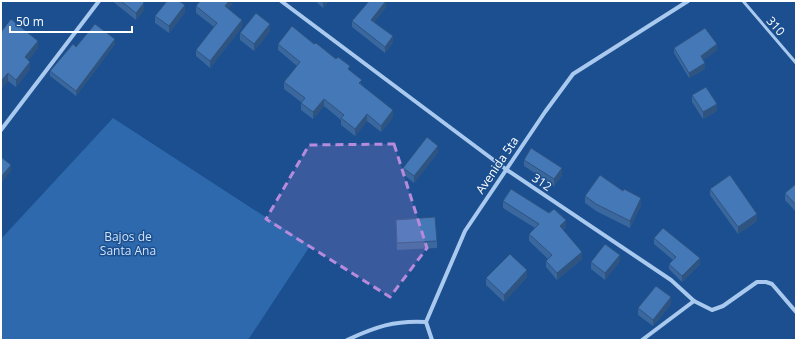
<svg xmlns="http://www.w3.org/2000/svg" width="797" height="341" viewBox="0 0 797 341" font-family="'Open Sans',sans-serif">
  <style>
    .green { fill: #2e69ad }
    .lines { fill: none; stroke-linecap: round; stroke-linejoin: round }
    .service { stroke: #a9c9ee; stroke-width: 3 }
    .minor { stroke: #a9c9ee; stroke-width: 4 }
    .wall { fill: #3a679d }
    .shaded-wall { fill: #305480 }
    .building { fill: #4478b7; stroke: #305480 }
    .marked { fill: #b68bdc; fill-opacity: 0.2; stroke: #b68bdc; stroke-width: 3; stroke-dasharray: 8 5; stroke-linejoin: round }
    .labels { text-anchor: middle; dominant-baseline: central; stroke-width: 3; stroke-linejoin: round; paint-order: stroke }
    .street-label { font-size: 12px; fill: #fff; stroke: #1b4f8f }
    .park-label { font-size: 12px; fill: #cfe3fa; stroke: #1b4f8f }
  </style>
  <rect width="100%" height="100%" fill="#1b4f8f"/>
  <!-- green -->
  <path class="green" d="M 113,118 L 310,246 L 248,340 L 1,340 L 1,239 Z"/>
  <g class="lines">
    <!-- service -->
    <path class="service" d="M 743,1 L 796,63"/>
    <!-- minor -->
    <g class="minor">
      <path d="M 281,1 L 507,170 L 671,280 L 694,301 L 712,310 L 723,306 L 757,282 L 766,282 L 772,284 L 796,312"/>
      <path d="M 1,130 L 99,1"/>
      <path d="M 426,322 L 465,231 L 545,112 L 573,74 L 688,1"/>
      <path d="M 426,322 L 432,340"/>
      <path d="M 347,340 C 375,327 395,320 426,322"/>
      <path d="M 642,340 L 694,301"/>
    </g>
  </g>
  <!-- wall -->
  <g class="wall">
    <path d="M 112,1 L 142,1 L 144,10 L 136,20 Z"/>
    <path d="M 200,1 L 234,1 L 228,9 L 242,27 L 210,68 L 196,56 L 196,50 L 214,27 L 196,13 L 196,6 Z"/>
    <path d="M 315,1 L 329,1 L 323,8 Z"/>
    <path d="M 386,1 L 386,7 L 374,22 L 393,42 L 385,53 L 352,27 L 352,21 Z"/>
    <path d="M 185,12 L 169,33 L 155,23 L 155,16 Z"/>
    <path d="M 270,31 L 254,51 L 240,40 L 240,33 Z"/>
    <path d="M 1,32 L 38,48 L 28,60 L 30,69 L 16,87 L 8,81 L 1,89 Z"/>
    <path d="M 115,44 L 76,96 L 50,76 L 50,71 L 76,47 Z"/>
    <path d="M 278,44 L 314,44 L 350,71 L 362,85 L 393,117 L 381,132 L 367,121 L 355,136 L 341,125 L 341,120 L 324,106 L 313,119 L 301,110 L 301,102 L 284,89 L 284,82 L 297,66 L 278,50 Z"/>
    <path d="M 674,48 L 717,50 L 703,60 L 705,69 L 689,78 L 674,53 Z"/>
    <path d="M 692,95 L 717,111 L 703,119 L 692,102 Z"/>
    <path d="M 438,152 L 414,183 L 403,174 L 403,168 Z"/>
    <path d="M 524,160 L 562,175 L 554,186 L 524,166 Z"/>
    <path d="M 796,184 L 796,212 L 785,200 L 785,193 Z"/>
    <path d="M 710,189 L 757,221 L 738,234 L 710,195 Z"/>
    <path d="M 585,196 L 641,205 L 630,228 L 596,211 L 585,203 Z"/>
    <path d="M 503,201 L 566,227 L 563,230 L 582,259 L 557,280 L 546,267 L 546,261 L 548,259 L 529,241 L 529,234 L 535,228 L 503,208 Z"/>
    <path d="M 396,220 L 437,241 L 437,248 L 397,250 Z"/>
    <path d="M 654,238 L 700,264 L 682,282 L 669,269 L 669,264 L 673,260 L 654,244 Z"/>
    <path d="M 620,261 L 605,280 L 591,269 L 591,262 Z"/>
    <path d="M 527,277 L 504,302 L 486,285 L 486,278 Z"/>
    <path d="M 671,304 L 653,326 L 638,315 L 638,308 Z"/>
  </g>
  <!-- shaded-wall -->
  <g class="shaded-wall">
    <path d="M 229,1 L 234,1 L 225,13 L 225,6 Z"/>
    <path d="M 323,1 L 329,1 L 323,8 Z"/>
    <path d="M 386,1 L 386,7 L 371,26 L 371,20 Z"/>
    <path d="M 144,3 L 144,10 L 136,20 L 136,13 Z"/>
    <path d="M 185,5 L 185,12 L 169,33 L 169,26 Z"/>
    <path d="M 242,20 L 242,27 L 210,68 L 210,61 Z"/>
    <path d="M 270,24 L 270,31 L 254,51 L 254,44 Z"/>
    <path d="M 393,36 L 393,42 L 385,53 L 385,47 Z"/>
    <path d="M 115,39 L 115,44 L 76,96 L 76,91 Z"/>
    <path d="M 38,41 L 38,48 L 25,65 L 25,57 Z"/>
    <path d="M 717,44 L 717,50 L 701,62 L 701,56 Z"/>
    <path d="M 30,62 L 30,69 L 16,87 L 16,80 Z"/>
    <path d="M 705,63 L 705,69 L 689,78 L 689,73 Z"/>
    <path d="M 8,73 L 8,81 L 1,89 L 1,81 Z"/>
    <path d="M 324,99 L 324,106 L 313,119 L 313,112 Z"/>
    <path d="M 717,104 L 717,111 L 703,119 L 703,112 Z"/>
    <path d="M 393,110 L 393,117 L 381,132 L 381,126 Z"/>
    <path d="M 367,114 L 367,121 L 355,136 L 355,129 Z"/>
    <path d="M 438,146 L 438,152 L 414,183 L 414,176 Z"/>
    <path d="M 11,165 L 11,171 L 1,183 L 1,177 Z"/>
    <path d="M 562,168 L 562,175 L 554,186 L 554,179 Z"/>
    <path d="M 641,198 L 641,205 L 630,228 L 630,221 Z"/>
    <path d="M 757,214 L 757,221 L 738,234 L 738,227 Z"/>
    <path d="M 566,220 L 566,227 L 560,233 L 560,226 Z"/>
    <path d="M 582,252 L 582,259 L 557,280 L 557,273 Z"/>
    <path d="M 620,255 L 620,261 L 605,280 L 605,273 Z"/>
    <path d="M 700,258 L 700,264 L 682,282 L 682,276 Z"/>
    <path d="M 527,270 L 527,277 L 504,302 L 504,295 Z"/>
    <path d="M 671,297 L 671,304 L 653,326 L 653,320 Z"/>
  </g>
  <!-- building -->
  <g class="building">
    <path d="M 121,1 L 142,1 L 144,3 L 136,13 Z"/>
    <path d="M 167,1 L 179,1 L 185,5 L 169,26 L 155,16 Z"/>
    <path d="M 200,1 L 229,1 L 225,6 L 242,20 L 210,61 L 196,50 L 217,23 L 196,6 Z"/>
    <path d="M 369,1 L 386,1 L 371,20 L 393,36 L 385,47 L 352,21 Z"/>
    <path d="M 256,13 L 270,24 L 254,44 L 240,33 Z"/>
    <path d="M 11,19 L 38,41 L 25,57 L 30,62 L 16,80 L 8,73 L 1,81 L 1,32 Z"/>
    <path d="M 95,24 L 115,39 L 76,91 L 50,71 L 73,44 L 76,47 Z"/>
    <path d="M 292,26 L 314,44 L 316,43 L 336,59 L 338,57 L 350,66 L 348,69 L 362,80 L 359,83 L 393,110 L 381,126 L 367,114 L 355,129 L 341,118 L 344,115 L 324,99 L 313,112 L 301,103 L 305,98 L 284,82 L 300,62 L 278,44 Z"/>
    <path d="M 705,28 L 717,44 L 701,56 L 705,63 L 689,73 L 674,48 Z"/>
    <path d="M 706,87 L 717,104 L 703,112 L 692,95 Z"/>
    <path d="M 427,137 L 438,146 L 414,176 L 403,168 Z"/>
    <path d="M 531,148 L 562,168 L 554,179 L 524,160 Z"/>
    <path d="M 1,157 L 11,165 L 1,177 Z"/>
    <path d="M 600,175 L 623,191 L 624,189 L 641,198 L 630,221 L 596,204 L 585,196 Z"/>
    <path d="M 730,175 L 757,214 L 738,227 L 710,189 Z"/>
    <path d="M 796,184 L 796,205 L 785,193 Z"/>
    <path d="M 511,189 L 549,213 L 554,209 L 566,220 L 560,226 L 582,252 L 557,273 L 546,261 L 552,255 L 529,234 L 539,224 L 503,201 Z"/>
    <path d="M 435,217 L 437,241 L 397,243 L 396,220 Z"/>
    <path d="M 663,228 L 700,258 L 682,276 L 669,264 L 676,257 L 654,238 Z"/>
    <path d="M 605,244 L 620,255 L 605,273 L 591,262 Z"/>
    <path d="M 510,254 L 527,270 L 504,295 L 486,278 Z"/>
    <path d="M 656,286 L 671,297 L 653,320 L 638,308 Z"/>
  </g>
  <!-- marked area -->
  <path class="marked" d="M 394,144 L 427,248 L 390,297 L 266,219 L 309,145 Z"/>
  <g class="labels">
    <!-- street labels -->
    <g class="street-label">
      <text transform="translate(776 26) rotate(49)">310</text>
      <text transform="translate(497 165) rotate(-56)">Avenida 5ta</text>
      <text transform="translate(542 182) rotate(34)">312</text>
    </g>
    <!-- park labels -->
    <g class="park-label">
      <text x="128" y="236">Bajos de<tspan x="128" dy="14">Santa Ana</tspan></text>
    </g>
  </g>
  <!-- border -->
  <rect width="797" height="341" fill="none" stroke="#ffffff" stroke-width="4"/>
  <!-- scale -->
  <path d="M10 26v6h122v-6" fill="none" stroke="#ffffff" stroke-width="2"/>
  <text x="16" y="26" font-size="12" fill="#ffffff" stroke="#1b4f8f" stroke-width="3" paint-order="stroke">50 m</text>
</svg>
